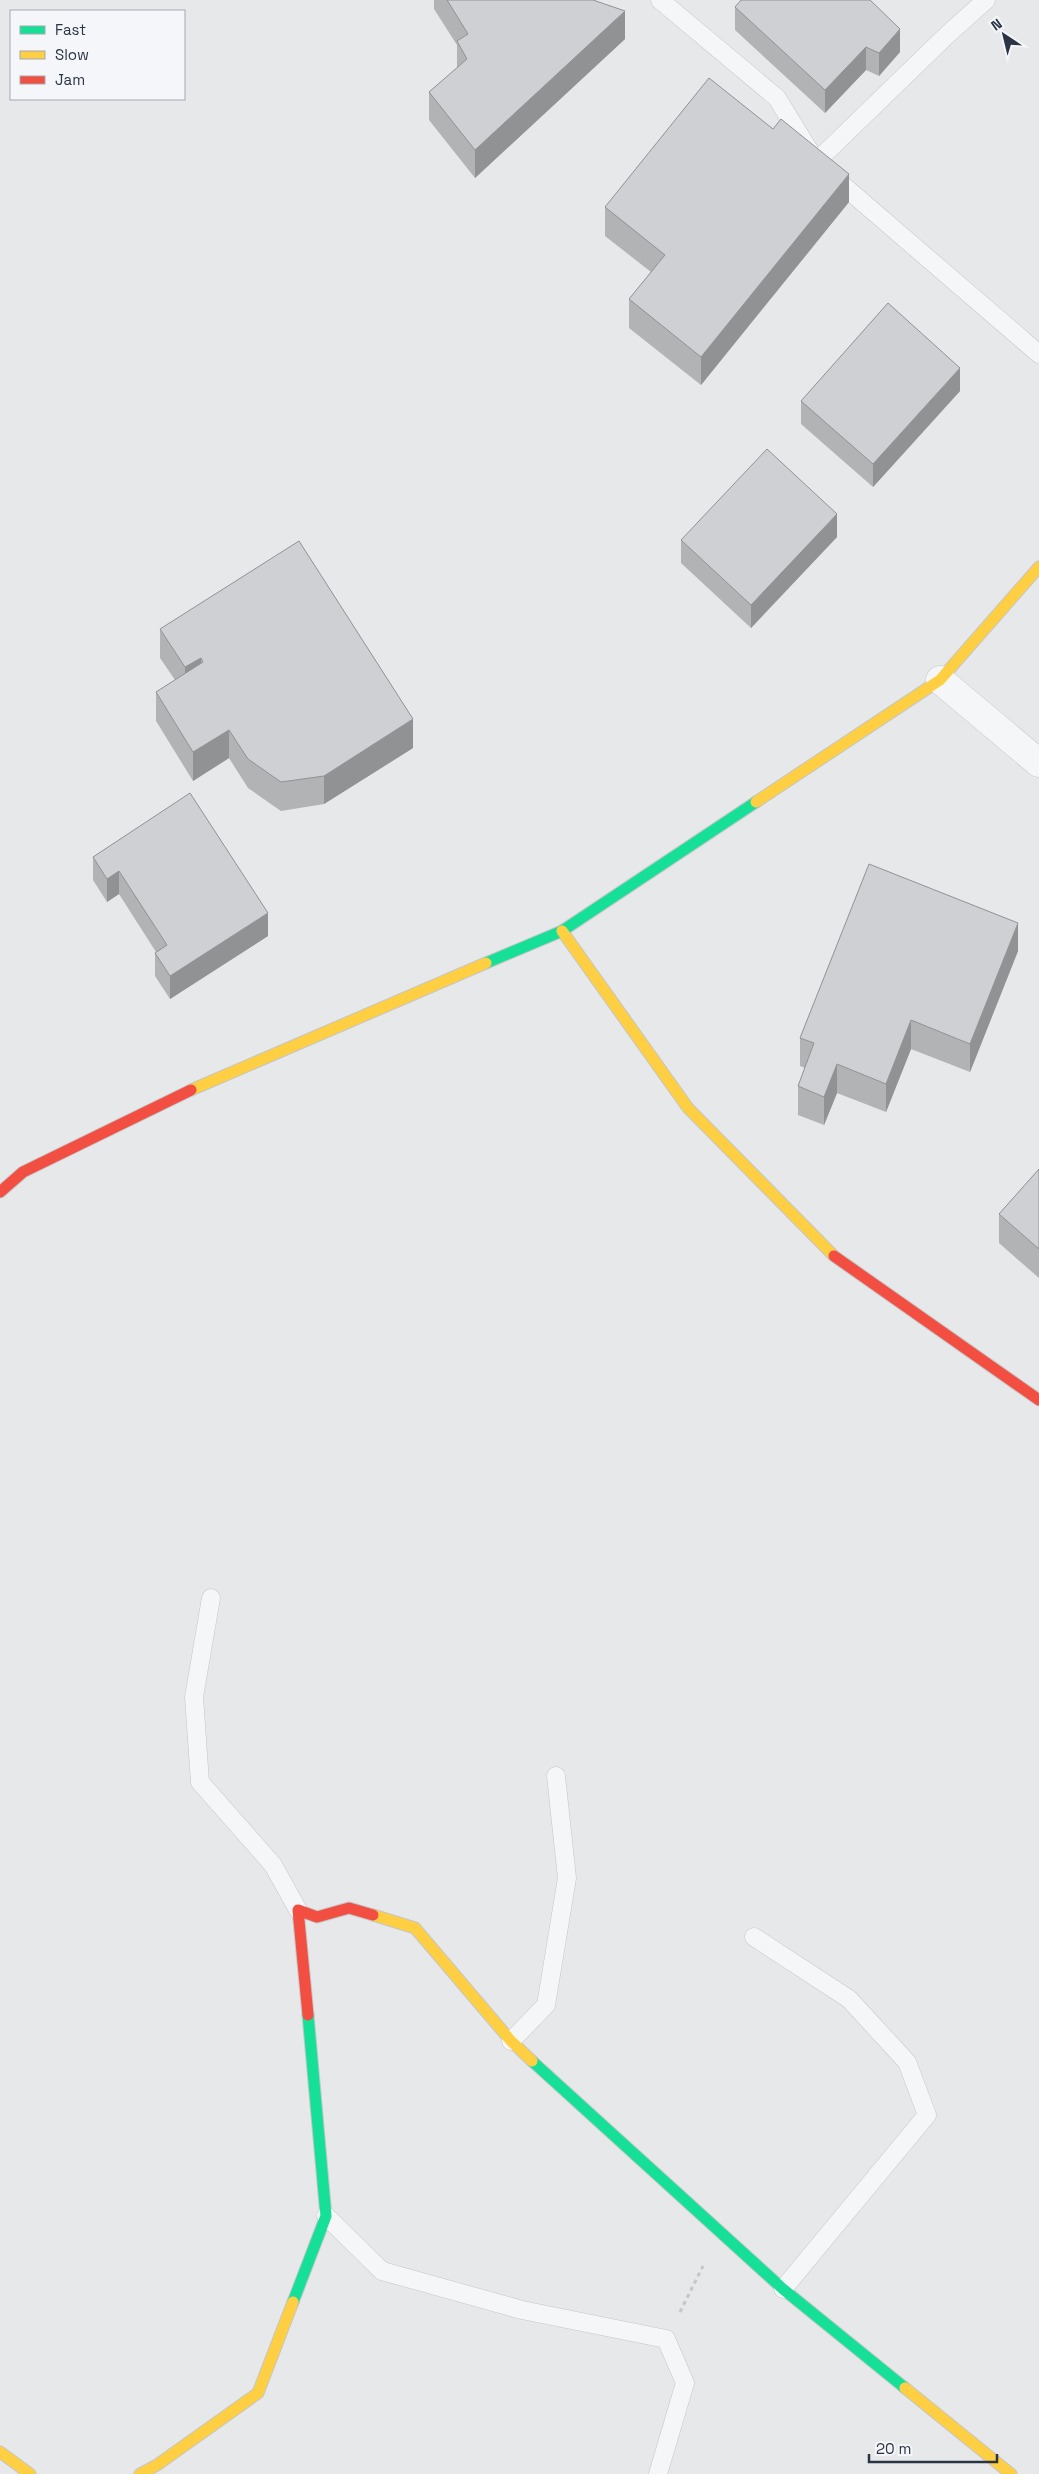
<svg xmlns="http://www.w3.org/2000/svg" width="1039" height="2474" viewBox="0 0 1039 2474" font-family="'Space Grotesk',sans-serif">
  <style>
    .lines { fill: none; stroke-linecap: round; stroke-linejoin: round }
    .lane-casing { stroke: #c4c6c8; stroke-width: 19 }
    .street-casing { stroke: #c4c6c8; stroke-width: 29 }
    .fast-casing { stroke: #c4c6c8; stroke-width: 13 }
    .slow-casing { stroke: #c4c6c8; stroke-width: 13 }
    .jam-casing { stroke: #c4c6c8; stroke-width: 13 }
    .path { stroke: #c5c6ca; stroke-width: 3; stroke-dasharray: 4 4; stroke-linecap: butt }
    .lane { stroke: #f5f6f7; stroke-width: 18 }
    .street { stroke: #f5f6f7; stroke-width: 28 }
    .fast { stroke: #16e098; stroke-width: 11 }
    .slow { stroke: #ffcf43; stroke-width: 11 }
    .jam { stroke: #f24e42; stroke-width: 11 }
    .wall { fill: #b1b3b5 }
    .shaded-wall { fill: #909294 }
    .building { fill: #ced0d3; stroke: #909294 }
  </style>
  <rect width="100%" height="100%" fill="#e6e8ea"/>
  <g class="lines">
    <defs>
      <g id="lane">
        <path d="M 660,0 L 777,98 L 810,152"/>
        <path d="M 816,162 L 947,35 L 986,0"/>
        <path d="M 831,175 L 1039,354"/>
        <path d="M 211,1598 L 194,1697 L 200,1782 L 273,1865 L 298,1910"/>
        <path d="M 754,1937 L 849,1999 L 907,2062 L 927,2115 L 783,2289"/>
        <path d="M 511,2041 L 546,2005 L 567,1878 L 556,1776"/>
        <path d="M 326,2216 L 382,2271 L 522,2310 L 666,2339 L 685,2383 L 658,2474"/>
      </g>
      <path id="street" d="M 940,680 L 1039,763"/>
      <g id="fast">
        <path d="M 486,963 L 562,931 L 756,802"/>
        <path d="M 532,2061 L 783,2289 L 905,2388"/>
        <path d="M 293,2302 L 326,2216 L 308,2015"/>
      </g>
      <g id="slow">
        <path d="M 756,802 L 940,680 L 1039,567"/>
        <path d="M 562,931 L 688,1108 L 834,1256"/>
        <path d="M 191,1090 L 486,963"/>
        <path d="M 373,1915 L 415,1928 L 511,2041 L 532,2061"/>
        <path d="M 905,2388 L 1011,2474"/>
        <path d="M 0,2452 L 30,2474"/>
        <path d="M 140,2474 L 157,2465 L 258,2393 L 293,2302"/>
      </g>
      <g id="jam">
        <path d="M 0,1192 L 23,1172 L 191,1090"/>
        <path d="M 834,1256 L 1039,1400"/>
        <path d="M 308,2015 L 298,1910 L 317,1917 L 349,1908 L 373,1915"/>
      </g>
    </defs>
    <!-- lane casing -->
    <use href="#lane" class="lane-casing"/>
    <!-- street casing -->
    <use href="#street" class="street-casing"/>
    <!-- fast casing -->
    <use href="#fast" class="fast-casing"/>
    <!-- slow casing -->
    <use href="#slow" class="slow-casing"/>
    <!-- jam casing -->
    <use href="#jam" class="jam-casing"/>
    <!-- path -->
    <path class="path" d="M 680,2312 L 703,2266"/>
    <!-- lane -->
    <use href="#lane" class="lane"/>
    <!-- street -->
    <use href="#street" class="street"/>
    <!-- fast -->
    <use href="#fast" class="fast"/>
    <!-- slow -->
    <use href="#slow" class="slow"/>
    <!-- jam -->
    <use href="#jam" class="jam"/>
  </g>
  <!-- wall -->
  <g class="wall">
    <path d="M 434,0 L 593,0 L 625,39 L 475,178 L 429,120 L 429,92 L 457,68 L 457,45 L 434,9 Z"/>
    <path d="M 735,7 L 900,52 L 879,76 L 866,70 L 825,113 L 735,30 Z"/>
    <path d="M 849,202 L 701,385 L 629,328 L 629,299 L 651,272 L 605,236 L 605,207 Z"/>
    <path d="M 960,391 L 873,487 L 801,424 L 801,401 Z"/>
    <path d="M 837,537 L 751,628 L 681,563 L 681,540 Z"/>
    <path d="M 160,629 L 413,748 L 324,804 L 281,811 L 248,788 L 229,758 L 193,781 L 156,721 L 156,692 L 175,680 L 160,658 Z"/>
    <path d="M 93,857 L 268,936 L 170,999 L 155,976 L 155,953 L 156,952 L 119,894 L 107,902 L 93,880 Z"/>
    <path d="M 1018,951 L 970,1072 L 911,1049 L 886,1112 L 837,1093 L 824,1125 L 798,1115 L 798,1086 L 805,1068 L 800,1066 L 800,1038 Z"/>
    <path d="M 1039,1169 L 1039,1278 L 999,1243 L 999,1214 Z"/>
  </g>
  <!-- shaded-wall -->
  <g class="shaded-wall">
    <path d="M 625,11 L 625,39 L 475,178 L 475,150 Z"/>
    <path d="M 900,29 L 900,52 L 879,76 L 879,53 Z"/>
    <path d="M 866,47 L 866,70 L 825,113 L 825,90 Z"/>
    <path d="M 849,174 L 849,202 L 701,385 L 701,357 Z"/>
    <path d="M 960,368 L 960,391 L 873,487 L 873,464 Z"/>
    <path d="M 837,514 L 837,537 L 751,628 L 751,605 Z"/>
    <path d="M 201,658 L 201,687 L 185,696 L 185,667 Z"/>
    <path d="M 413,719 L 413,748 L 324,804 L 324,776 Z"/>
    <path d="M 229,730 L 229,758 L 193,781 L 193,752 Z"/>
    <path d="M 119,871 L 119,894 L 107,902 L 107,879 Z"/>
    <path d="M 268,913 L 268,936 L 170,999 L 170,976 Z"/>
    <path d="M 1018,923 L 1018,951 L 970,1072 L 970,1044 Z"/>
    <path d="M 911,1020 L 911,1049 L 886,1112 L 886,1084 Z"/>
    <path d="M 837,1064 L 837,1093 L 824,1125 L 824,1097 Z"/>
  </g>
  <!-- building -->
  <g class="building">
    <path d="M 447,0 L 593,0 L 625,11 L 475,150 L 429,92 L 467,59 L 457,41 L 468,34 Z"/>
    <path d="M 741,0 L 870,0 L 900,29 L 879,53 L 866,47 L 825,90 L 735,7 Z"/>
    <path d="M 709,78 L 773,129 L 781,119 L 849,174 L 701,357 L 629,299 L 665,255 L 605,207 Z"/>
    <path d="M 888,303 L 960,368 L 873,464 L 801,401 Z"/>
    <path d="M 767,449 L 837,514 L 751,605 L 681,540 Z"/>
    <path d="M 299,541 L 413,719 L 324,776 L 281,782 L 248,759 L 229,730 L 193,752 L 156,692 L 203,662 L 201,658 L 185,667 L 160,629 Z"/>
    <path d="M 190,793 L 268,913 L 170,976 L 155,953 L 167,945 L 119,871 L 107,879 L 93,857 Z"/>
    <path d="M 869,864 L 1018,923 L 970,1044 L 911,1020 L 886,1084 L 837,1064 L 824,1097 L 798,1086 L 814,1043 L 800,1038 Z"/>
    <path d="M 1039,1169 L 1039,1249 L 999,1214 Z"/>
  </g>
  <!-- legend -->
  <rect x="10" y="10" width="175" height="90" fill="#f4f6f9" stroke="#a4a8b1"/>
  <rect x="20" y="26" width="25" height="8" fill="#16e098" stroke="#a4a8b1"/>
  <text x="55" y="35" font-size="15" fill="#2b3445">Fast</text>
  <rect x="20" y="51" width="25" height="8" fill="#ffcf43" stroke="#a4a8b1"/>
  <text x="55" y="60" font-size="15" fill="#2b3445">Slow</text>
  <rect x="20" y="76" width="25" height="8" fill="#f24e42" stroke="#a4a8b1"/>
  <text x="55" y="85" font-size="15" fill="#2b3445">Jam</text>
  <!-- north arrow -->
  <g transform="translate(1004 35) rotate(325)" stroke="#f4f6f9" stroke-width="4" paint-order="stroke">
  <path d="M0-4L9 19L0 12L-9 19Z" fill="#2b3445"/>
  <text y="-8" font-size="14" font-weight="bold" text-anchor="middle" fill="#2b3445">N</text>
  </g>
  <!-- scale -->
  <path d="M869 2454v8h128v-8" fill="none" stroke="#2b3445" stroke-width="2.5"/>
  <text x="876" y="2454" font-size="15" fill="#2b3445" stroke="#f4f6f9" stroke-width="4" paint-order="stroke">20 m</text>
</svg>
